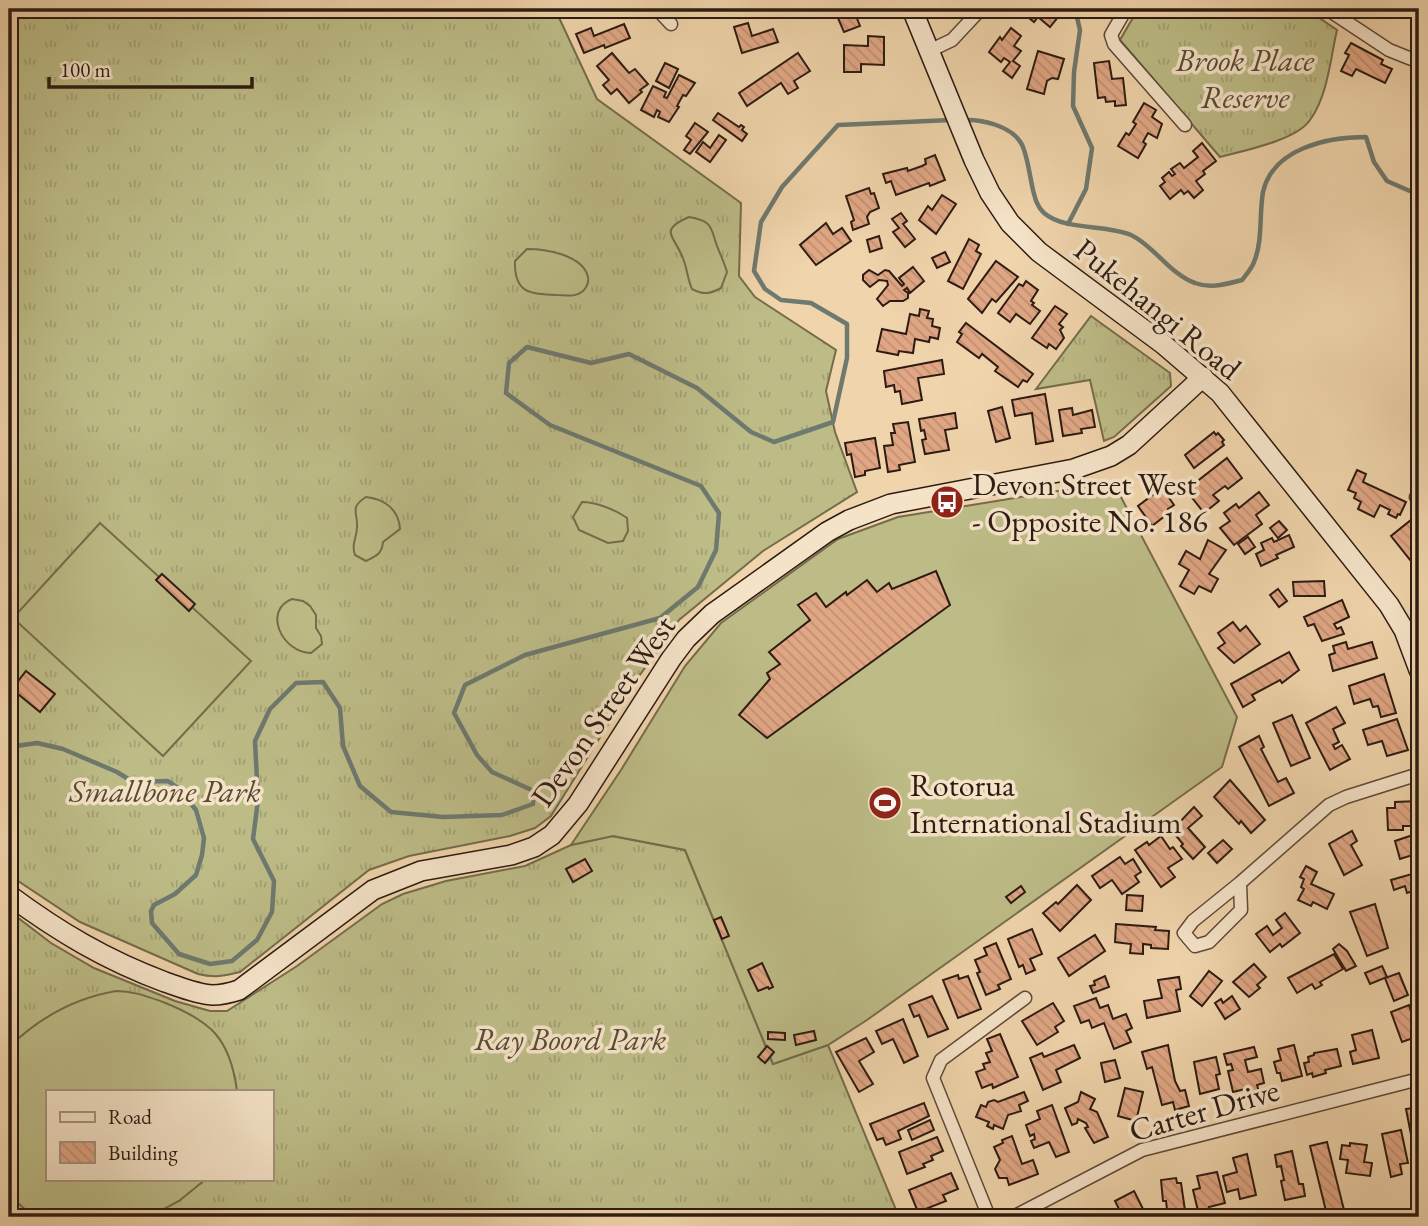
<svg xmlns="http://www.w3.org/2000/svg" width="1428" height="1226" viewBox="0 0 1428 1226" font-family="'EB Garamond',serif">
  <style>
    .grass { fill: url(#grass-tufts); stroke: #756c4c; stroke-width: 2; fill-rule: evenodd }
    .pitch { fill: #bdbc87; stroke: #756c4c; stroke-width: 2 }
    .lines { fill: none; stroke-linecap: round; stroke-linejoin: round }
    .stream { stroke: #6e796f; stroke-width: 4.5 }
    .building { fill: url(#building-back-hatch); stroke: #2d1b12; stroke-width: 2 }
    .street-casing { stroke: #5e4938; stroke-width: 15 }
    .secondary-casing { stroke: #2d1b12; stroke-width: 22 }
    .street { stroke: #f5e3c8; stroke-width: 12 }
    .secondary { stroke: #f5e3c8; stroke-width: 19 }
    .labels { text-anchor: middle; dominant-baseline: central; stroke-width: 7; stroke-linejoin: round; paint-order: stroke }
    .park-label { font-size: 32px; font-style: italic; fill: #584b35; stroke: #f5e3c8 }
    .street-label { font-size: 32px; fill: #2d1b12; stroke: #f5e3c8 }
    .poi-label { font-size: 32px; fill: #2d1b12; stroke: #f5e3c8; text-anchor: start }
  </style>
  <defs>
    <pattern id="grass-tufts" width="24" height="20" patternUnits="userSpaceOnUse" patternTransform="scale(1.75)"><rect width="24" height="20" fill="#bdbc87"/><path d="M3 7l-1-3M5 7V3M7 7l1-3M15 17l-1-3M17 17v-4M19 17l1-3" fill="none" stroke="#a3a174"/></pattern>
    <pattern id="building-back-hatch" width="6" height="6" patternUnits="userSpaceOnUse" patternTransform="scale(1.75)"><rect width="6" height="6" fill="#e1a785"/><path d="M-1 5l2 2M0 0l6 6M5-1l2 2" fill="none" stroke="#c18f72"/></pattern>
  </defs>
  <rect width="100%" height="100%" fill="#f0d4ab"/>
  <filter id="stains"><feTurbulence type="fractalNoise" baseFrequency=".00286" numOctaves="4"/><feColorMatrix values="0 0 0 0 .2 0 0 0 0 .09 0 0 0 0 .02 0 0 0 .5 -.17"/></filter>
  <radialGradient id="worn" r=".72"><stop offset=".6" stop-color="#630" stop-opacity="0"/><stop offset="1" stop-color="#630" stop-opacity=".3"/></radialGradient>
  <!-- grass -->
  <g class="grass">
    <path d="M 9,9 L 555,9 L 597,99 L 741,203 L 739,276 L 755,297 L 836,350 L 826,391 L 835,432 L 857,492 L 763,551 L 679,620 L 632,686 L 551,816 L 535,828 L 510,836 L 409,856 L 369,870 L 240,972 C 224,976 214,978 198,974 L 80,922 L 9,875 Z"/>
    <path d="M 1138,9 L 1306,9 L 1337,30 C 1330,60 1328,95 1310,120 C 1297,140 1243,151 1220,157 L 1120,40 Z"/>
    <path d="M 1091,316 L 1170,373 L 1171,386 L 1114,437 L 1104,441 L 1090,380 L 1036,389 Z"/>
    <path d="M 612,836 L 685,850 L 773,1064 L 828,1045 L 899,1217 L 9,1217 L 9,911 L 51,943 L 94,968 L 175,1001 L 210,1011 L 227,1011 L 297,966 L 382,904 L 403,894 L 446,881 L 525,866 L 571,845 ZM 47,1091 L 271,1091 L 271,1179 L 47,1179 Z"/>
  </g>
  <!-- pitch -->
  <g class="pitch">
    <path d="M 689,217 C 716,221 710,231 719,251 C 722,258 725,265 727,272 L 721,288 C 710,294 703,295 692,289 C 687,278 687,266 682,256 C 674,236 658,230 689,217 Z"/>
    <path d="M 527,249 C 546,249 583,255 588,277 C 589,283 587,287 583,291 C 575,298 566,295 557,295 C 529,294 514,293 515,261 Z"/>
    <path d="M 1113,482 L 1237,717 L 1222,767 L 867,1020 L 828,1045 L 773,1064 L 685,850 L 613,836 L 571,845 L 621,770 L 685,666 L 721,623 L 838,539 L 898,517 Z"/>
    <path d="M 366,497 C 385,499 399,510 400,529 L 383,542 C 382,554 376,556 366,561 L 355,555 C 351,543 357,538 357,527 C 358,512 349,508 366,497 Z"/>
    <path d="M 582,502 C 596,502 616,510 627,518 L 628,531 L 623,541 L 608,543 L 579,530 L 573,517 Z"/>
    <path d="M 100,523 L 251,661 L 163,756 L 13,618 Z"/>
    <path d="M 292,599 L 303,601 L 310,606 L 316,615 L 316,628 L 321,636 L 322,644 L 311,653 C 281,652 263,610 292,599 Z"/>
    <path d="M 116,991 C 133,991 146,996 163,1002 C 211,1021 230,1038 237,1091 L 47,1091 L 47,1179 L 206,1179 L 179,1201 L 149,1217 L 37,1217 L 28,1212 L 9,1195 L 9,1047 C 38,1019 75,998 116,991 Z"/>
  </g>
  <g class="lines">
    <!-- stream -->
    <g class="stream">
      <path d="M 964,120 C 982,119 1011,126 1021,143 C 1027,152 1030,178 1033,190 C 1035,198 1037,207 1044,213 C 1065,231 1106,224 1131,235 C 1153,245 1171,275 1195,283 C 1211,289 1226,284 1242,280 C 1246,275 1252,268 1254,262 C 1263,240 1259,215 1263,192 C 1273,148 1328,137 1366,137 L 1374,162 L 1387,181 L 1419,195"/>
      <path d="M 1068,224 L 1086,189 L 1092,148 L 1073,106 L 1074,72 L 1080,30 L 1075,9"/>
      <path d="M 9,747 L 37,743 L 63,749 L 117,772 L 133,782 L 168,781 L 178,788 L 196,810 L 204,838 L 202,855 L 196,875 L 175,894 L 154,905 L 151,911 L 152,923 L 179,954 L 210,964 L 232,961 L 257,940 L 272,912 L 274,881 L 253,839 L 258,800 L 255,741 L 270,709 L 296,683 L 323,682 L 340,708 L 343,746 L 360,786 L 391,812 L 443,817 L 502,815 L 533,804 L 534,791 L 492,772 L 477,755 L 454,713 L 465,685 L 525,655 L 660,618 L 698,587 L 716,550 L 719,513 L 701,486 L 550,425 L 506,393 L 509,363 L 527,347 L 591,363 L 629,354 L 697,388 L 751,432 L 774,442 L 833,422 L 847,358 L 847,324 L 811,303 L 781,300 L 765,289 L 754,271 L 761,222 L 782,187 L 838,125 L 951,120"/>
    </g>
  </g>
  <!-- building -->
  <g class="building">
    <path d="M 834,9 L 859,9 L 854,11 L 860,26 L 844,32 Z"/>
    <path d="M 1018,9 L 1052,9 L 1057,12 L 1054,15 L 1058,17 L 1050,27 L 1038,17 L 1034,22 Z"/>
    <path d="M 748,23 L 752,36 L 773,29 L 778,42 L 742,53 L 734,27 Z"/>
    <path d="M 624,24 L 630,38 L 605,48 L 604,45 L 584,53 L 576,34 L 591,28 L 594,36 Z"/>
    <path d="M 1011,28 L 1021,36 L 1014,46 L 1021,51 L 1013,61 L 1020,66 L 1012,78 L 1003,71 L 1010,62 L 1004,58 L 1001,62 L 989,52 L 1000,37 L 1002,40 Z"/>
    <path d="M 868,36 L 884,37 L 884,65 L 861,64 L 861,72 L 844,72 L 844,45 L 868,46 Z"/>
    <path d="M 1351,43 L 1383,60 L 1381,64 L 1392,69 L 1385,83 L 1356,69 L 1352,76 L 1341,71 L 1349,55 L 1345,53 Z"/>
    <path d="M 1038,51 L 1064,59 L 1058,79 L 1052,78 L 1047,81 L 1044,94 L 1027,89 Z"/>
    <path d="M 612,53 L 629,73 L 635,69 L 648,84 L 640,90 L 642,92 L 629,103 L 617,89 L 611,94 L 603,85 L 609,80 L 597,66 Z"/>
    <path d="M 798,53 L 810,71 L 794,81 L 798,88 L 788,94 L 781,83 L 747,106 L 739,93 Z"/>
    <path d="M 1109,61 L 1112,79 L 1123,78 L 1126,105 L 1115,106 L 1115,101 L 1106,102 L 1105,97 L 1098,98 L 1094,63 Z"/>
    <path d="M 665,63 L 678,69 L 669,88 L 656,81 Z"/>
    <path d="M 679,75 L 695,83 L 686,96 L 683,95 L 677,106 L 679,107 L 669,122 L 658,117 L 660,112 L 657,110 L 654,117 L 641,110 L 653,86 L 666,92 L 664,97 L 667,98 Z"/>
    <path d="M 1144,103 L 1156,110 L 1152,117 L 1162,124 L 1157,138 L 1148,133 L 1143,142 L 1146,144 L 1138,158 L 1118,146 L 1126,133 L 1129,135 L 1136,124 L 1133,122 Z"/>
    <path d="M 718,113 L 739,127 L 741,125 L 744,127 L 742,130 L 747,134 L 742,141 L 713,120 Z"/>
    <path d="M 695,123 L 708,132 L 690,154 L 684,150 L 691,140 L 686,136 Z"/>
    <path d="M 719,135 L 726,140 L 710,162 L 696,152 L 703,142 L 710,148 Z"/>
    <path d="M 1202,143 L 1216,161 L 1203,171 L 1205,174 L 1196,181 L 1203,190 L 1194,198 L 1188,191 L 1184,194 L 1181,190 L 1170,199 L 1160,186 L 1165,182 L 1162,178 L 1169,172 L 1172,176 L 1175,174 L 1171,169 L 1180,163 L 1184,168 L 1198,157 L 1193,151 Z"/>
    <path d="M 935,155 L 945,180 L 930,186 L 929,183 L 896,195 L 891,181 L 886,183 L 883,174 L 907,168 L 908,171 L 922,166 L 926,164 L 925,159 Z"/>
    <path d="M 869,188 L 871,194 L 874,193 L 879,208 L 870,212 L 867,217 L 869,224 L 853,230 L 851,222 L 854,220 L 846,196 Z"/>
    <path d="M 942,195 L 956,204 L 936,234 L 919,220 L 928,206 L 932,210 Z"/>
    <path d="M 901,213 L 907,221 L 903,224 L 915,239 L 905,247 L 893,232 L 899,228 L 892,219 Z"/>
    <path d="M 826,223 L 833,234 L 842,228 L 851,241 L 816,265 L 800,245 Z"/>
    <path d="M 879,236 L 882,248 L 870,252 L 867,240 Z"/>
    <path d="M 969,239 L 979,245 L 976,251 L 981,254 L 963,289 L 948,281 Z"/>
    <path d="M 945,252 L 950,262 L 937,268 L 932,258 Z"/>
    <path d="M 996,261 L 1018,277 L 996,302 L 992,299 L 982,313 L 968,299 Z"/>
    <path d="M 913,267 L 924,281 L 910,293 L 907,288 L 904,290 L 908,293 L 908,298 L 903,301 L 890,301 L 883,306 L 877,299 L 888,285 L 887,281 L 879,280 L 870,287 L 863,280 L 863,275 L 869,270 L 878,275 L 885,270 L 889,271 L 902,286 L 904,284 L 899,278 Z"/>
    <path d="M 1026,281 L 1038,290 L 1031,301 L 1034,303 L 1032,305 L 1040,311 L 1030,324 L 1016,314 L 1010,322 L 998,313 L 1019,284 L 1023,286 Z"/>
    <path d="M 1055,306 L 1067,314 L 1059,324 L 1063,327 L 1060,330 L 1064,338 L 1056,349 L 1049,344 L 1047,348 L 1032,338 Z"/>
    <path d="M 920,309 L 929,311 L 927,318 L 933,319 L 932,326 L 940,328 L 938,339 L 930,337 L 929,342 L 915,339 L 913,353 L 899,351 L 898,355 L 877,351 L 882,329 L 906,334 L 910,314 L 919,316 Z"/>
    <path d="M 966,323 L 1033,374 L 1027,382 L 1023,380 L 1018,387 L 995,371 L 998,367 L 982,354 L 979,358 L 957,342 L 962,334 L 959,332 Z"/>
    <path d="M 942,360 L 944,374 L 918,378 L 922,400 L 902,404 L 900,391 L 895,392 L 894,385 L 886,387 L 884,371 Z"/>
    <path d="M 1045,394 L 1053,441 L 1036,444 L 1032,413 L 1015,416 L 1012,400 Z"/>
    <path d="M 1002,407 L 1010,438 L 996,442 L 988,411 Z"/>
    <path d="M 1072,408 L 1073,415 L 1092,410 L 1095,427 L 1081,429 L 1082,433 L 1063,436 L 1059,410 Z"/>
    <path d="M 955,413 L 957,428 L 945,430 L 949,450 L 925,454 L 922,440 L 926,439 L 924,430 L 921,431 L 919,419 Z"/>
    <path d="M 908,422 L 915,462 L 899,465 L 900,470 L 888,472 L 884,446 L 893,445 L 891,433 L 895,433 L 893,424 Z"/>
    <path d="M 1214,432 L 1216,435 L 1218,433 L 1224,440 L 1222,442 L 1224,445 L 1194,468 L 1185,455 Z"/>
    <path d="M 875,438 L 880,468 L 865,471 L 865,475 L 855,477 L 851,454 L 847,455 L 845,443 Z"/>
    <path d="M 1227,458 L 1242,478 L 1228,489 L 1225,486 L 1213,495 L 1219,501 L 1204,513 L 1186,490 Z"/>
    <path d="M 1357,470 L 1366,474 L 1363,482 L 1406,502 L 1400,515 L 1398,514 L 1396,518 L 1388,514 L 1390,510 L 1380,505 L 1374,517 L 1358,509 L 1361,502 L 1354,498 L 1356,493 L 1348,490 Z"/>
    <path d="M 1162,488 L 1174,505 L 1168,509 L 1170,512 L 1152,526 L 1138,506 Z"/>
    <path d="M 1259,492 L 1269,505 L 1256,515 L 1262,524 L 1234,545 L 1220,528 L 1230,521 L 1224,513 L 1236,504 L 1239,508 Z"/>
    <path d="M 1411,520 L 1415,525 L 1411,528 L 1417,535 L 1419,532 L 1419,555 L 1411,561 L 1391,536 Z"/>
    <path d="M 1279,521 L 1287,530 L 1278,538 L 1270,528 Z"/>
    <path d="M 1289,535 L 1294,547 L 1276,555 L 1278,558 L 1261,566 L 1256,554 L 1264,550 L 1261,543 L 1272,538 L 1274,542 Z"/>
    <path d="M 1248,537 L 1255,547 L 1245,554 L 1238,544 Z"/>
    <path d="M 1208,540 L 1226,550 L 1209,574 L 1218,579 L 1211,592 L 1199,586 L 1194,594 L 1180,586 L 1189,570 L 1179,564 L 1186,551 L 1200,559 Z"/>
    <path d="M 936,571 L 950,605 L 767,738 L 739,715 L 770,679 L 767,673 L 780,664 L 769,652 L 810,620 L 798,605 L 816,593 L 826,607 L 846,592 L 847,595 L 867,580 L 877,592 L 889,583 L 892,589 Z"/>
    <path d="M 162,574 L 195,604 L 189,611 L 156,580 Z"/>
    <path d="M 1324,581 L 1325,596 L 1294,596 L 1293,582 Z"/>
    <path d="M 1278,589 L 1287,601 L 1279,607 L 1270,595 Z"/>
    <path d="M 1342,600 L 1349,617 L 1334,624 L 1337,629 L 1341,627 L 1344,634 L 1322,641 L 1314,624 L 1308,626 L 1304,617 Z"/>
    <path d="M 1233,622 L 1240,631 L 1246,626 L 1260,644 L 1234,663 L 1218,648 L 1225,643 L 1218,633 Z"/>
    <path d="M 1346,642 L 1348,649 L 1372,642 L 1377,658 L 1333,671 L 1329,655 L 1335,653 L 1333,646 Z"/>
    <path d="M 1289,652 L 1299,670 L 1282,683 L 1280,680 L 1252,695 L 1255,700 L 1243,707 L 1231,684 Z"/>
    <path d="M 26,671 L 55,694 L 40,712 L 12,689 Z"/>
    <path d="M 1384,674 L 1396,713 L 1381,717 L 1378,706 L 1373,707 L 1370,699 L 1354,704 L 1349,686 Z"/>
    <path d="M 1336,707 L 1345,723 L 1333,729 L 1339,742 L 1333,745 L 1335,749 L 1342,745 L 1350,759 L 1330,770 L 1306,723 Z"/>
    <path d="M 1292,715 L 1310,758 L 1291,766 L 1273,723 Z"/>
    <path d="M 1397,719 L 1408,750 L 1387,756 L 1382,741 L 1368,745 L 1363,730 Z"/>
    <path d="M 1259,736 L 1264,747 L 1261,749 L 1278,782 L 1286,778 L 1294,793 L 1269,806 L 1239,747 Z"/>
    <path d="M 1230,780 L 1265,820 L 1251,833 L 1241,821 L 1239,824 L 1214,797 Z"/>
    <path d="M 1419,801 L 1419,826 L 1403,826 L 1403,830 L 1388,830 L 1387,808 L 1395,808 L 1395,802 Z"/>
    <path d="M 1194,807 L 1202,816 L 1188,828 L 1205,847 L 1193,859 L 1181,846 L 1183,844 L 1167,825 L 1173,820 L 1177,825 Z"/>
    <path d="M 1352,831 L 1357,841 L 1351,845 L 1362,865 L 1344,875 L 1329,844 Z"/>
    <path d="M 1419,833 L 1419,853 L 1400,859 L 1395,841 Z"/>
    <path d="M 1161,836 L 1170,849 L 1173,847 L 1182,859 L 1168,868 L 1175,877 L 1161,887 L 1135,850 L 1147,842 L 1149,845 Z"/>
    <path d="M 1223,840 L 1232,849 L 1217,863 L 1208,853 Z"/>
    <path d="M 1120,857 L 1125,864 L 1133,859 L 1141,872 L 1135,876 L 1139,882 L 1122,894 L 1112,880 L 1100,888 L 1092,876 Z"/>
    <path d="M 585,859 L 592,871 L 573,882 L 566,869 Z"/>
    <path d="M 1306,866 L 1317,872 L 1311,884 L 1334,894 L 1327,909 L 1313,902 L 1311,906 L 1298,900 L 1304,889 L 1301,887 L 1304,879 L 1300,877 Z"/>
    <path d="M 1419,872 L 1419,889 L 1407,893 L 1405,886 L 1394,890 L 1391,880 Z"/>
    <path d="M 1077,885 L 1091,900 L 1060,931 L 1043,913 L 1056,902 L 1058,904 Z"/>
    <path d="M 1021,886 L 1025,892 L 1011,903 L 1006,897 Z"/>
    <path d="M 1127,895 L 1143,896 L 1142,911 L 1126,910 Z"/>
    <path d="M 1375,904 L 1388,948 L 1367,956 L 1350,912 Z"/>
    <path d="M 1285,913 L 1300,933 L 1282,947 L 1280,944 L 1270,952 L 1256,934 L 1267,926 L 1273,935 L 1282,928 L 1276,920 Z"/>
    <path d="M 721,917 L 729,936 L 722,939 L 714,920 Z"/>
    <path d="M 1116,924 L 1156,927 L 1155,930 L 1169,931 L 1168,949 L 1151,948 L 1151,945 L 1143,944 L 1143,954 L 1130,953 L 1131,944 L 1115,942 Z"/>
    <path d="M 1032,929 L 1042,954 L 1030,959 L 1035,970 L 1026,974 L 1023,965 L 1019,967 L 1008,939 Z"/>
    <path d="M 1095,935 L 1105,951 L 1069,976 L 1058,958 Z"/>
    <path d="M 996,943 L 1011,979 L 998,985 L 1000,989 L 986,995 L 977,973 L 980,972 L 975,960 L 987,955 L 984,948 Z"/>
    <path d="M 1339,944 L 1347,951 L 1356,966 L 1346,971 L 1333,949 Z"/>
    <path d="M 1334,954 L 1343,969 L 1320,982 L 1322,985 L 1315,989 L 1312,984 L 1297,993 L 1288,978 Z"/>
    <path d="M 762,963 L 773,987 L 769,989 L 768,987 L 758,991 L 748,970 Z"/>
    <path d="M 1254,964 L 1266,977 L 1257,985 L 1260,988 L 1249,997 L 1233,982 Z"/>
    <path d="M 1382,966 L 1387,977 L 1370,984 L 1365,973 Z"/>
    <path d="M 1209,971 L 1222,981 L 1202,1006 L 1190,996 Z"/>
    <path d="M 1399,973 L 1408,995 L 1394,1001 L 1385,978 Z"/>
    <path d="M 958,975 L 959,979 L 968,976 L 981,1009 L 958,1018 L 943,980 Z"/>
    <path d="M 1105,976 L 1109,987 L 1093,993 L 1090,986 L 1095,985 L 1094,981 Z"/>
    <path d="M 1179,977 L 1181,989 L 1176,990 L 1180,1011 L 1147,1018 L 1144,1001 L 1162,998 L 1158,980 Z"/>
    <path d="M 932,996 L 948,1029 L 928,1037 L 919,1015 L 914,1017 L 909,1005 Z"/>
    <path d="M 1232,996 L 1240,1009 L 1225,1019 L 1215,1003 L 1221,999 L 1223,1003 Z"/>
    <path d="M 1096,998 L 1100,1008 L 1108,1005 L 1113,1019 L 1126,1014 L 1132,1028 L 1126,1031 L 1131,1042 L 1114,1049 L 1104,1023 L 1092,1028 L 1089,1020 L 1081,1023 L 1074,1006 Z"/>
    <path d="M 1053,1003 L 1064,1021 L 1055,1027 L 1058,1032 L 1037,1045 L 1022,1021 Z"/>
    <path d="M 1409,1005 L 1419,1036 L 1402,1042 L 1391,1012 Z"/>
    <path d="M 903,1019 L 918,1056 L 904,1063 L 893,1039 L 882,1044 L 876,1031 Z"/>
    <path d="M 1372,1030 L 1379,1058 L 1353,1064 L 1350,1052 L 1356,1050 L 1352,1035 Z"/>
    <path d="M 814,1031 L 816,1040 L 796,1045 L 794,1035 Z"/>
    <path d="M 768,1032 L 785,1033 L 785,1040 L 768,1039 Z"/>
    <path d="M 1000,1034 L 1018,1077 L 993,1088 L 992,1084 L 982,1088 L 976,1072 L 985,1069 L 983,1064 L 990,1062 L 986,1053 L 992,1051 L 987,1039 Z"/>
    <path d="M 866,1038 L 874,1052 L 859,1061 L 873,1084 L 859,1092 L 836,1052 Z"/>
    <path d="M 1074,1045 L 1080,1058 L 1056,1070 L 1061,1082 L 1043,1090 L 1030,1058 L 1042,1053 L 1044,1057 Z"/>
    <path d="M 1168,1045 L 1175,1081 L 1180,1091 L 1185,1090 L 1189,1106 L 1175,1110 L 1173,1102 L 1162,1105 L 1152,1067 L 1147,1069 L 1142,1052 Z"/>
    <path d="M 1294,1045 L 1302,1076 L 1282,1081 L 1280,1073 L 1277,1073 L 1274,1062 L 1281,1060 L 1278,1049 Z"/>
    <path d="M 767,1046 L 774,1052 L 765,1063 L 758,1057 Z"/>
    <path d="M 1254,1047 L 1257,1057 L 1245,1060 L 1248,1072 L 1261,1069 L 1264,1083 L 1257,1085 L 1260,1095 L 1251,1097 L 1249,1088 L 1233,1092 L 1228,1071 L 1233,1070 L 1231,1064 L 1227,1065 L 1224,1054 Z"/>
    <path d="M 1337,1049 L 1341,1066 L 1325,1070 L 1326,1073 L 1313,1077 L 1312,1073 L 1307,1075 L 1304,1063 L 1309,1062 L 1308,1057 L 1314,1055 L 1314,1053 Z"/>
    <path d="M 1216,1057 L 1220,1074 L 1216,1075 L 1219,1089 L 1200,1094 L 1194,1062 Z"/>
    <path d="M 1115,1060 L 1120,1078 L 1105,1082 L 1101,1063 Z"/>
    <path d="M 1125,1088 L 1143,1092 L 1136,1121 L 1118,1116 Z"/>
    <path d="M 1024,1092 L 1028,1101 L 1019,1105 L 1021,1111 L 1008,1115 L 1003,1129 L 994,1125 L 993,1129 L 987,1126 L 989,1122 L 976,1117 L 981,1105 L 986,1107 L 988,1102 L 994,1100 L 998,1102 Z"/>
    <path d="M 1081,1092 L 1095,1099 L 1090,1109 L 1097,1112 L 1108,1137 L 1094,1143 L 1085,1128 L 1088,1127 L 1086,1123 L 1078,1119 L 1077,1123 L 1072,1125 L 1065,1108 L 1078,1102 Z"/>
    <path d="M 924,1103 L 929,1116 L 898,1131 L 901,1139 L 886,1145 L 883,1138 L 877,1140 L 870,1124 Z"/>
    <path d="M 1052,1105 L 1069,1152 L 1056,1157 L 1049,1142 L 1034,1148 L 1031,1141 L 1035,1139 L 1034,1134 L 1030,1136 L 1026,1125 L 1040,1119 L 1037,1111 Z"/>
    <path d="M 1419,1107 L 1419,1154 L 1415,1155 L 1406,1109 Z"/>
    <path d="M 930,1120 L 934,1130 L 912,1140 L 908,1130 Z"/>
    <path d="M 1401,1130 L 1408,1163 L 1400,1164 L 1402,1174 L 1391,1177 L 1382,1134 Z"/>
    <path d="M 1012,1136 L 1022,1164 L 1033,1160 L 1038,1174 L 1009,1185 L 1007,1178 L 999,1178 L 995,1169 L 1000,1160 L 994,1147 L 1003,1143 L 1002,1140 Z"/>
    <path d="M 937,1137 L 943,1151 L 931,1156 L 933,1160 L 923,1164 L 925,1167 L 907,1174 L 899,1152 Z"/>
    <path d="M 1327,1142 L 1344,1210 L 1331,1213 L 1331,1210 L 1326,1211 L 1310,1146 Z"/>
    <path d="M 1350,1143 L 1367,1145 L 1364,1162 L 1372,1163 L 1370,1176 L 1346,1173 L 1348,1160 L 1340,1159 L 1342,1145 L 1350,1146 Z"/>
    <path d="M 1292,1151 L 1299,1184 L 1303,1184 L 1305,1196 L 1285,1200 L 1281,1181 L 1284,1180 L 1281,1166 L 1277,1167 L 1275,1155 Z"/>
    <path d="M 1247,1154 L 1256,1195 L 1240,1199 L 1238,1189 L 1227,1192 L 1223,1176 L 1237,1172 L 1233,1158 Z"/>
    <path d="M 1217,1172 L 1225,1203 L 1209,1207 L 1210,1212 L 1199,1215 L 1193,1190 L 1200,1188 L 1197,1176 Z"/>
    <path d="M 951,1173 L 958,1189 L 943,1195 L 946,1201 L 918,1212 L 909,1190 Z"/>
    <path d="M 1176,1178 L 1177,1183 L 1181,1183 L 1186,1217 L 1168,1217 L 1166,1201 L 1163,1201 L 1161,1180 Z"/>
    <path d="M 1134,1191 L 1147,1217 L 1123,1217 L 1115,1201 Z"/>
  </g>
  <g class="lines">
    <defs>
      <g id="street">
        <path d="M 657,9 L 671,24"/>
        <path d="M 1126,9 L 1111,35 L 1114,44 L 1185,125"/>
        <path d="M 1327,9 L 1389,50 L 1419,62"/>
        <path d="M 929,51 L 952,40 L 981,9"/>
        <path d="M 1416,497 L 1419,496"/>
        <path d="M 1240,883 L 1241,910 L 1209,942 L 1195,946 L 1184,933 L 1193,921 L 1240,883 L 1329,805 L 1346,797 L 1419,774"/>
        <path d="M 989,1217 L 933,1078 L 941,1060 L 1025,998"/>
        <path d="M 1013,1217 L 1142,1150 L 1419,1079"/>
      </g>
      <g id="secondary">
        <path d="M 912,9 L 974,160 L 990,193 L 1010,223 L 1039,252 L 1163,344 L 1220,393 L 1389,605 L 1404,630 L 1419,670"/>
        <path d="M 9,895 C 59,932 106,960 165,982 C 180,987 196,994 212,995 C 221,995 230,993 239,990 L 373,890 L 421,871 L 511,855 L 534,847 L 552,835 L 578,804 L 671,659 L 686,639 L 712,614 L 827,532 L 849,520 L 891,504 L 1074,469 L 1111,456 L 1129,445 L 1203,377"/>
      </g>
    </defs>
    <!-- street casing -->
    <use href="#street" class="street-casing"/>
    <!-- secondary casing -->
    <use href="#secondary" class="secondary-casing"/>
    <!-- street -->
    <use href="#street" class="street"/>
    <!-- secondary -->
    <use href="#secondary" class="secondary"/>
  </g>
  <!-- icons -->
  <defs>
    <symbol id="bus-disc" viewBox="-11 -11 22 22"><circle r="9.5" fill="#8f2418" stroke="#f5e3c8"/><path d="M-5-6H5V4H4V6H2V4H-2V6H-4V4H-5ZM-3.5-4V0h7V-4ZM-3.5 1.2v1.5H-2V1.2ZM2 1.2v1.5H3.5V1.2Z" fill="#fff"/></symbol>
    <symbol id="stadium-disc" viewBox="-11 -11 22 22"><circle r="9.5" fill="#8f2418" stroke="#f5e3c8"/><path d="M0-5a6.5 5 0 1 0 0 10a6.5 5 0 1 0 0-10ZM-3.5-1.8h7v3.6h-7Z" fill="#fff"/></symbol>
  </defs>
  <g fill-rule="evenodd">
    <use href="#bus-disc" x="928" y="483" width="38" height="38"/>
    <use href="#stadium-disc" x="866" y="784" width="38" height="38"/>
  </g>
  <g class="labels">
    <!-- park labels -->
    <g class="park-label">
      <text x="1245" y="60">Brook Place<tspan x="1245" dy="37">Reserve</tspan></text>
      <text x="165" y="791">Smallbone Park</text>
      <text x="570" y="1039">Ray Boord Park</text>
    </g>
    <!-- street labels -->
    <g class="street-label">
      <text transform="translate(1158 309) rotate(39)">Pukehangi Road</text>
      <text transform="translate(603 711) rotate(-55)">Devon Street West</text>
      <text transform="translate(1204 1110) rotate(-16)">Carter Drive</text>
    </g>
    <!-- poi labels -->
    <g class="poi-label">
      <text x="972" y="484">Devon Street West<tspan x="972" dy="37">- Opposite No. 186</tspan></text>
      <text x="910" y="785">Rotorua<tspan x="910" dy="37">International Stadium</tspan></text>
    </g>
  </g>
  <!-- margin -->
  <rect width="1428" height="1226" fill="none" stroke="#f0d4ab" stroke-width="35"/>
  <rect x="10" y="10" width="1407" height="1205" fill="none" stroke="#2d1b12" stroke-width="3.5"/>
  <rect x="18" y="18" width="1393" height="1191" fill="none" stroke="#2d1b12" stroke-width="2"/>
  <!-- legend -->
  <rect x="46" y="1090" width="228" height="91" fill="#f5e3c8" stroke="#a5937f" stroke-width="2"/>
  <rect x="60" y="1112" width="35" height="10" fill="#f5e3c8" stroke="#a5937f" stroke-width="2"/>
  <text x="108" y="1124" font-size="21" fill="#2d1b12">Road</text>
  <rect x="60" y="1142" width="35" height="21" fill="url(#building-back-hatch)" stroke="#a5937f" stroke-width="2"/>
  <text x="108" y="1160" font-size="21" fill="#2d1b12">Building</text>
  <!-- scale -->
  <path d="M49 77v10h203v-10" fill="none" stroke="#2d1b12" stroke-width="3.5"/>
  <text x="60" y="77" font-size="21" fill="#2d1b12" stroke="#f5e3c8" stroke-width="5" paint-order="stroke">100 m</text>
  <rect width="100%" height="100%" filter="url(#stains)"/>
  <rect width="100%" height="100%" fill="url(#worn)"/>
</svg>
